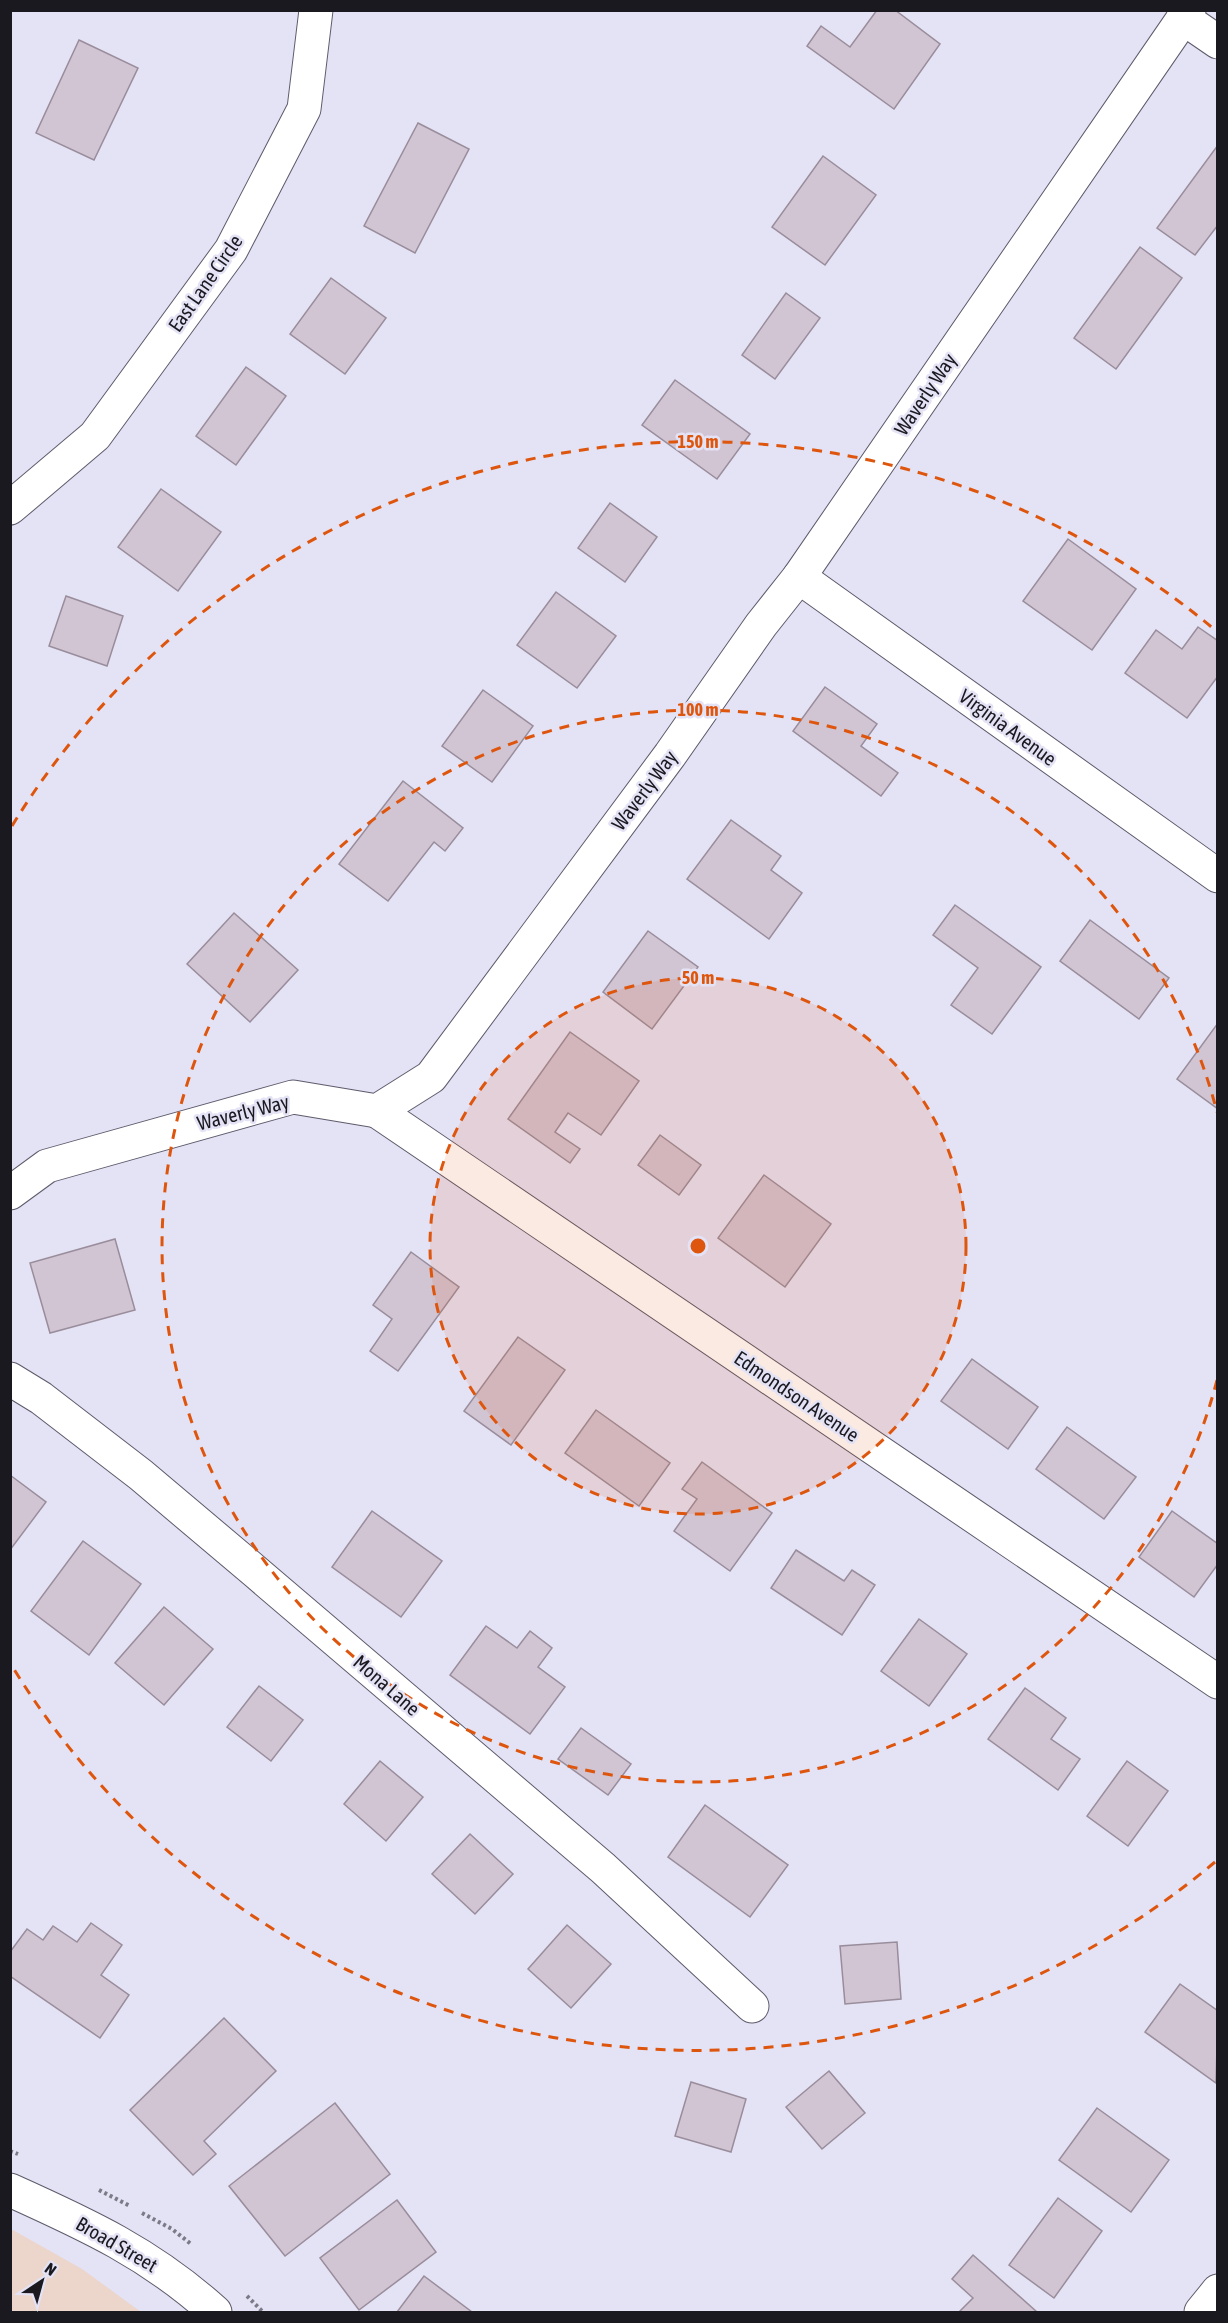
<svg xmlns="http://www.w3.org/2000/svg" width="1228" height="2323" viewBox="0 0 1228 2323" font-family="'Asap Condensed',sans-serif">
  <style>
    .education { fill: #ecd5ca }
    .building { fill: #d1c4d3; stroke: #998d9b; stroke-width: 1.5 }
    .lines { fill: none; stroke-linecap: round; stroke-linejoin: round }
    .minor-casing { stroke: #5d5b6b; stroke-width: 35 }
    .secondary-casing { stroke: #5d5b6b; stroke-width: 35 }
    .path { stroke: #7b7a87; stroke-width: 4; stroke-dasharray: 3 3; stroke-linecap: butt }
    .minor { stroke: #fff; stroke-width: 33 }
    .secondary { stroke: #fff; stroke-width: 33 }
    .ring { fill: none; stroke: #de560d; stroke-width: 3; stroke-dasharray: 10 8 }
    .labels { text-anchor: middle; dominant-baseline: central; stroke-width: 5; stroke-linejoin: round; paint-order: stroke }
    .street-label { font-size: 20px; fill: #1a1920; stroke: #e4e2f5 }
    .centre { fill: #de560d; stroke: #e4e2f5; stroke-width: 3 }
    .ring-label { font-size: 18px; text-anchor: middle; font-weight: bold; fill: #de560d; stroke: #e4e2f5; stroke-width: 5; stroke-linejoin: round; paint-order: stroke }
  </style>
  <rect width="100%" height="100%" fill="#e4e2f5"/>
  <!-- education -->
  <path class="education" d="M 11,2229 L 82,2269 L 141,2312 L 11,2312 Z"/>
  <!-- building -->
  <g class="building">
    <path d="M 877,10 L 895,10 L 940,44 L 894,109 L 807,46 L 821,26 L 850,47 Z"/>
    <path d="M 79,40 L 138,68 L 94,160 L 36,133 Z"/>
    <path d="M 418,123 L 469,149 L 415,253 L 364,226 Z"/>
    <path d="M 1218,145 L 1218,225 L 1195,255 L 1157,228 Z"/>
    <path d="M 823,156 L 876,195 L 825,265 L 772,227 Z"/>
    <path d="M 1140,247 L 1182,278 L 1116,369 L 1074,338 Z"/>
    <path d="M 331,278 L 386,318 L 345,374 L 290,334 Z"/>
    <path d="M 786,293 L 820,318 L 775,379 L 742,355 Z"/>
    <path d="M 246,367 L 286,396 L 236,465 L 196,436 Z"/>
    <path d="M 675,380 L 750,434 L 717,479 L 642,425 Z"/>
    <path d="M 161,489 L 221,532 L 178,591 L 118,547 Z"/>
    <path d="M 610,503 L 657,537 L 625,582 L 578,548 Z"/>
    <path d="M 1068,539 L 1136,589 L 1092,650 L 1023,601 Z"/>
    <path d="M 556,592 L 616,636 L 577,688 L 517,645 Z"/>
    <path d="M 66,596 L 123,616 L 107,666 L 49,646 Z"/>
    <path d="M 1198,627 L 1218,641 L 1218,676 L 1187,718 L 1125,673 L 1156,630 L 1182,649 Z"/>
    <path d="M 825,687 L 877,724 L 861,746 L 898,773 L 881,796 L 793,731 Z"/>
    <path d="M 483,690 L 533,726 L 492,782 L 442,746 Z"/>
    <path d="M 403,781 L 463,828 L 445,851 L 434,842 L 388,901 L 339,864 Z"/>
    <path d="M 731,820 L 781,856 L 771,870 L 802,893 L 769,939 L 687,879 Z"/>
    <path d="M 955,905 L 1041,967 L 992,1034 L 951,1005 L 978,968 L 933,935 Z"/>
    <path d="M 234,913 L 298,970 L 250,1022 L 187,964 Z"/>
    <path d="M 1090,920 L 1169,978 L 1139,1019 L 1060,961 Z"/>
    <path d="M 648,931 L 698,967 L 652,1029 L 603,992 Z"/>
    <path d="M 1218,1023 L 1218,1109 L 1177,1079 Z"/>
    <path d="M 570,1032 L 639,1081 L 601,1135 L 568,1113 L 555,1132 L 580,1149 L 570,1163 L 508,1119 Z"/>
    <path d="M 660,1135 L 701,1165 L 679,1195 L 638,1165 Z"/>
    <path d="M 764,1175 L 831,1224 L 785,1287 L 718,1238 Z"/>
    <path d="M 115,1239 L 135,1310 L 50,1333 L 30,1263 Z"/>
    <path d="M 411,1252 L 459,1287 L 398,1371 L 370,1351 L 392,1319 L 373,1305 Z"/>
    <path d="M 518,1337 L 565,1370 L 511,1445 L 464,1411 Z"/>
    <path d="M 972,1359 L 1038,1407 L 1008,1449 L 941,1401 Z"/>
    <path d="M 596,1410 L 670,1463 L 639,1506 L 565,1453 Z"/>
    <path d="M 1067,1427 L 1136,1477 L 1104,1519 L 1036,1469 Z"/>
    <path d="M 702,1462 L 772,1513 L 730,1571 L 674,1531 L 697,1499 L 682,1489 Z"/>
    <path d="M 10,1475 L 46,1502 L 10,1550 Z"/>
    <path d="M 372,1511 L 442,1561 L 401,1617 L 332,1567 Z"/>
    <path d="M 1172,1511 L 1218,1544 L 1218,1564 L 1194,1597 L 1139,1557 Z"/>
    <path d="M 83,1541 L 141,1584 L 89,1655 L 31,1611 Z"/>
    <path d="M 796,1550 L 844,1581 L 852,1570 L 875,1585 L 842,1635 L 771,1588 Z"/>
    <path d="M 164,1607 L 213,1649 L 164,1705 L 115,1663 Z"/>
    <path d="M 919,1619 L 967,1654 L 929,1706 L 881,1671 Z"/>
    <path d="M 486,1626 L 517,1648 L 530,1631 L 552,1648 L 538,1667 L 565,1687 L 530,1734 L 450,1675 Z"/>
    <path d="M 259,1686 L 303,1720 L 271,1761 L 227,1727 Z"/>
    <path d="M 1025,1688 L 1066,1718 L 1051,1739 L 1080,1759 L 1058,1790 L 988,1739 Z"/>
    <path d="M 581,1728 L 631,1764 L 608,1795 L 558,1759 Z"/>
    <path d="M 380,1761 L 423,1797 L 386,1841 L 344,1804 Z"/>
    <path d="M 1127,1761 L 1168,1791 L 1128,1846 L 1087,1816 Z"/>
    <path d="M 705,1805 L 788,1865 L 750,1917 L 668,1857 Z"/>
    <path d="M 470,1834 L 513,1874 L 475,1914 L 432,1874 Z"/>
    <path d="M 91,1923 L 122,1945 L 101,1975 L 129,1995 L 100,2038 L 10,1976 L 10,1952 L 27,1929 L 43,1940 L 53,1926 L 77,1942 Z"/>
    <path d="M 567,1925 L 611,1964 L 571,2008 L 528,1969 Z"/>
    <path d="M 897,1942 L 901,1999 L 845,2004 L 840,1946 Z"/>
    <path d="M 1180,1984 L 1218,2011 L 1216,2083 L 1145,2032 Z"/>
    <path d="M 224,2018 L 276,2071 L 204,2141 L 216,2154 L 193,2175 L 130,2110 Z"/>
    <path d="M 829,2071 L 865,2113 L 822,2149 L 786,2107 Z"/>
    <path d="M 691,2082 L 746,2099 L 731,2152 L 675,2136 Z"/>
    <path d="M 335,2103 L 390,2174 L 285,2256 L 229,2186 Z"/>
    <path d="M 1097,2108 L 1169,2160 L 1131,2212 L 1059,2160 Z"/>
    <path d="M 1058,2198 L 1102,2231 L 1054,2298 L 1009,2265 Z"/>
    <path d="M 397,2200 L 436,2252 L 359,2310 L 320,2258 Z"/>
    <path d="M 973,2255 L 1037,2312 L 959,2312 L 973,2298 L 952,2279 Z"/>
    <path d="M 424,2276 L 472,2312 L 397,2312 Z"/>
  </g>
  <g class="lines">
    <defs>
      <g id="minor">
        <path d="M 1183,18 L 1218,42"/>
        <path d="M 10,508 L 95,436 L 231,250 L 304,109 L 316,10"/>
        <path d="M 799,577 L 1218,876"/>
        <path d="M 377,1111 L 1218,1682"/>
        <path d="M 10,1193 L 47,1166 L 293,1097 L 377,1111 L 431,1077 L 670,755 L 761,625 L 799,577 L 1189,10"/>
        <path d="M 10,1379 L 41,1398 L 141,1475 L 257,1573 L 603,1868 L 752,2006"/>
        <path d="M 1201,2312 L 1218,2291"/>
      </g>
      <path id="secondary" d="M 10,2190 C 88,2225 151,2254 215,2312"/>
    </defs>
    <!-- minor casing -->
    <use href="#minor" class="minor-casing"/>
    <!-- secondary casing -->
    <use href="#secondary" class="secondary-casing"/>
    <!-- path -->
    <g class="path">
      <path d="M 10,2151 L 18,2154"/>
      <path d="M 99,2190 L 130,2206"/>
      <path d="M 142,2213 L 172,2229 L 191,2244"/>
      <path d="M 247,2296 L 263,2312"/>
    </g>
    <!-- minor -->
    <use href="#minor" class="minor"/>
    <!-- secondary -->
    <use href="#secondary" class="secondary"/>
  </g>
  <!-- distance rings -->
  <circle cx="698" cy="1246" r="268" fill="#de560d" fill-opacity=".12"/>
  <g class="ring">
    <circle cx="698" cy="1246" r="268"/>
    <path d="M1217 1380A536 536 0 1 1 1217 1112"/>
    <path d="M1215 1862A804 804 0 0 1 12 1666M12 826A804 804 0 0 1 1215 630"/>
  </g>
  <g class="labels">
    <!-- street labels -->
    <g class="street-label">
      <text transform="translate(205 283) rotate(-55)">East Lane Circle</text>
      <text transform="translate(925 394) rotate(-56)">Waverly Way</text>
      <text transform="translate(1008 727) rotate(36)">Virginia Avenue</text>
      <text transform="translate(644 790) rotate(-53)">Waverly Way</text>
      <text transform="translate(243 1112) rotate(-14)">Waverly Way</text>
      <text transform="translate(797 1396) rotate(34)">Edmondson Avenue</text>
      <text transform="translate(387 1685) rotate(41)">Mona Lane</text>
      <text transform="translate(117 2244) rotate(30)">Broad Street</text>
    </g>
  </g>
  <circle cx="698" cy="1246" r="9" class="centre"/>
  <g class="ring-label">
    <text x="698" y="448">150 m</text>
    <text x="698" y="716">100 m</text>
    <text x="698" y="984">50 m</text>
  </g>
  <!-- border -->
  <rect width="1228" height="2323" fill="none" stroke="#1a1920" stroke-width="24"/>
  <!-- north arrow -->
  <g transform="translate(42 2281) rotate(36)" stroke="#e4e2f5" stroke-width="4.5" paint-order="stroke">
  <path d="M0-4.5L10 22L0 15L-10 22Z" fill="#1a1920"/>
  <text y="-9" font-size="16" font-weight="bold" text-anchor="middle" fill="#1a1920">N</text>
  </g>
</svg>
